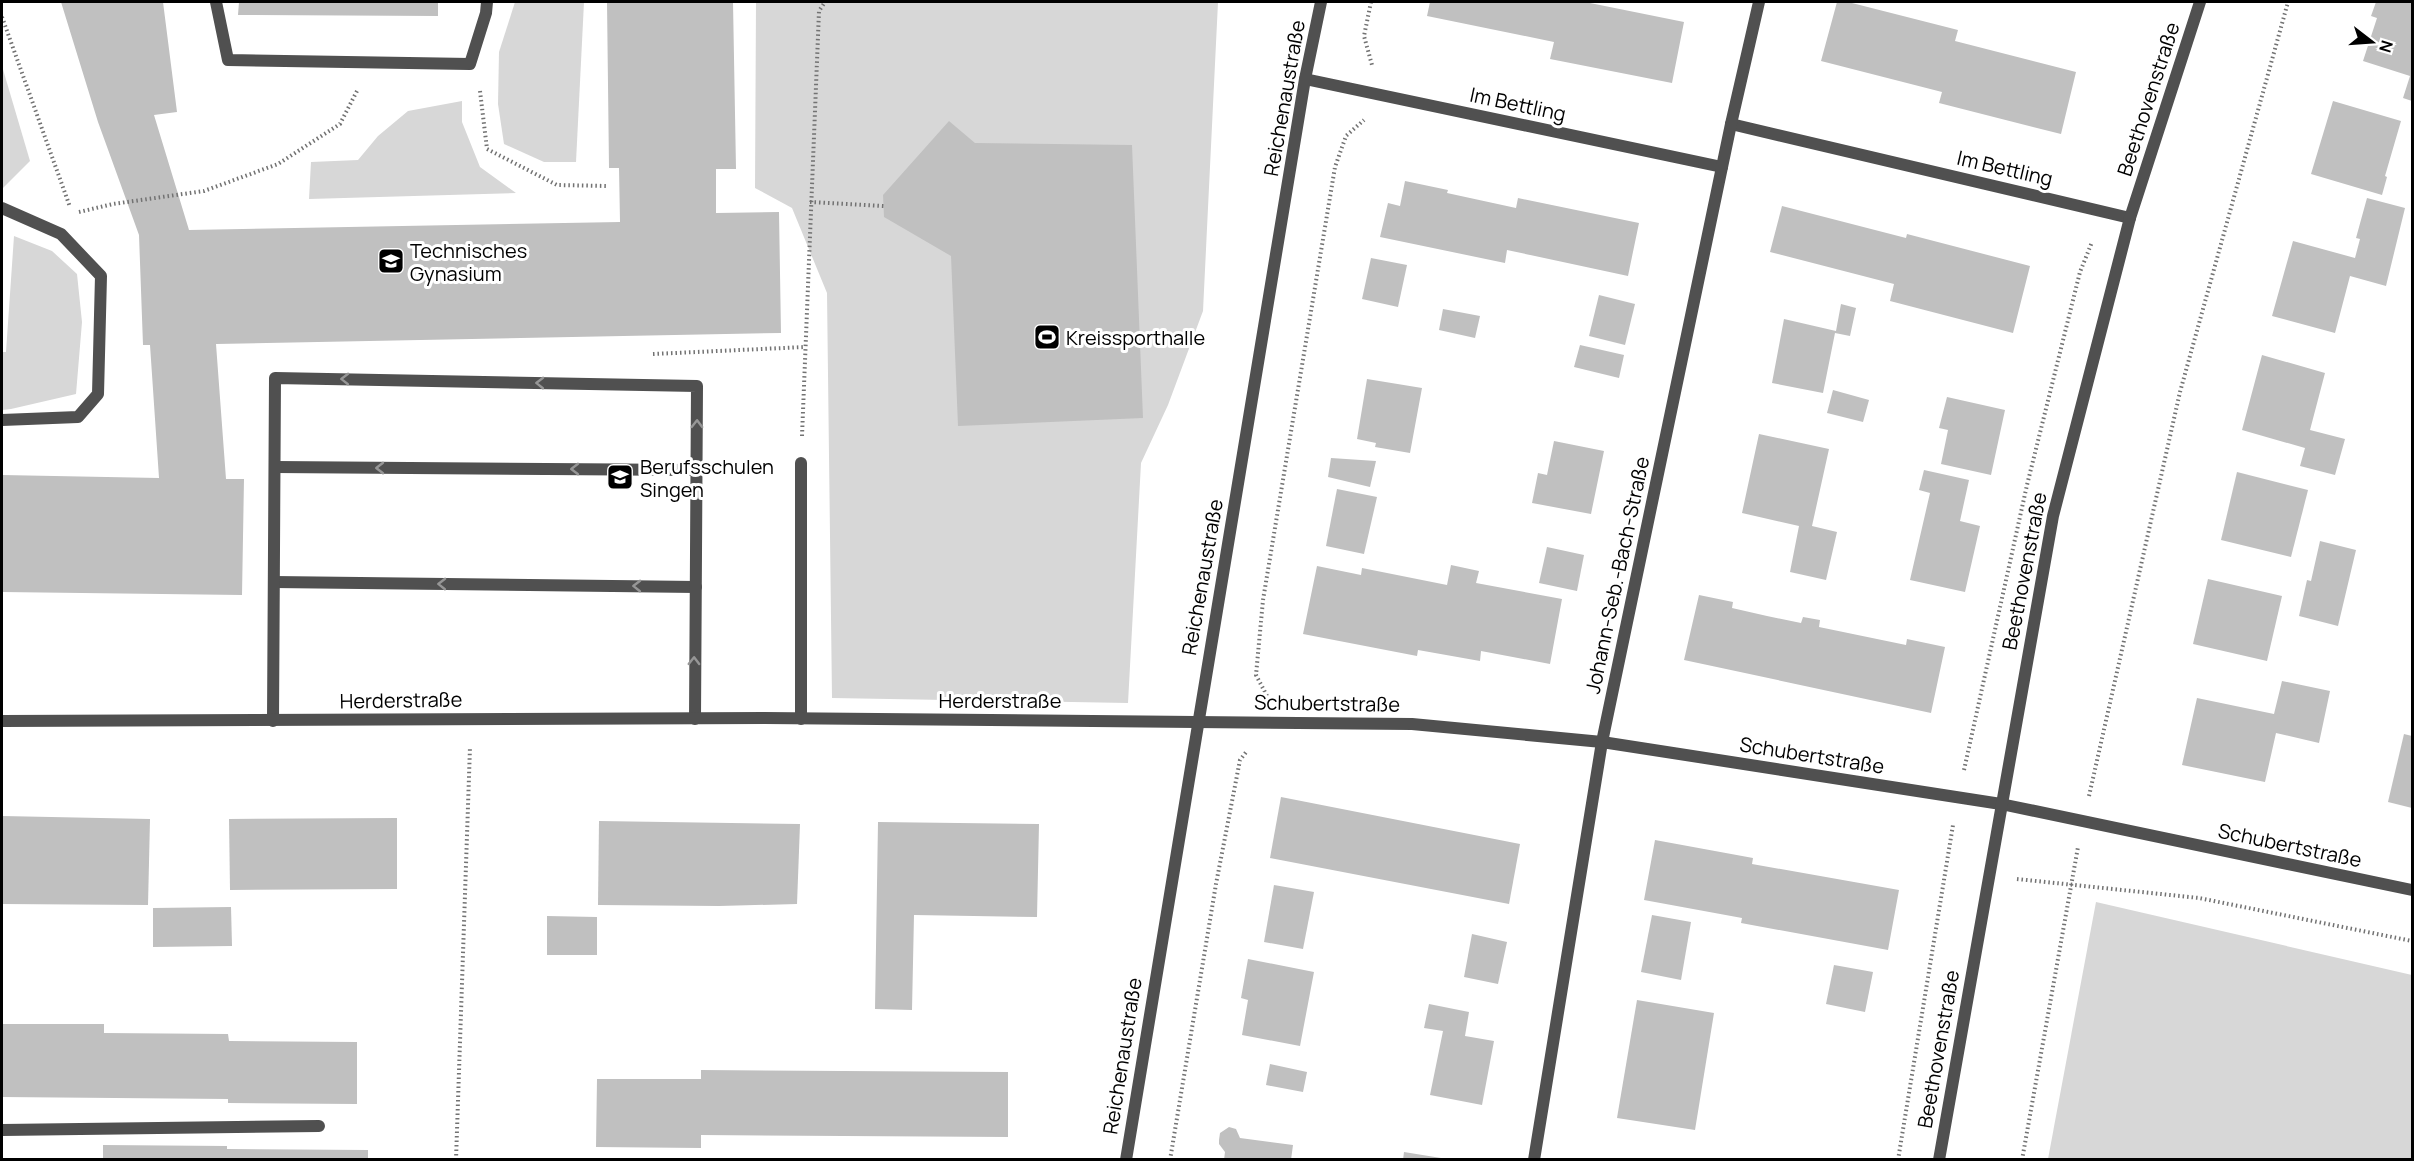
<svg xmlns="http://www.w3.org/2000/svg" width="2414" height="1161" viewBox="0 0 2414 1161" font-family="Manrope,sans-serif">
  <style>
    .green { fill: #d7d7d7 }
    .building { fill: #c0c0c0 }
    .lines { fill: none; stroke-linecap: round; stroke-linejoin: round }
    .path { stroke: #727272; stroke-width: 4; stroke-dasharray: 1.5 3; stroke-linecap: butt }
    .service { stroke: #505050; stroke-width: 12 }
    .minor { stroke: #505050; stroke-width: 12 }
    .oneway { stroke: #969696 }
    .labels { text-anchor: middle; dominant-baseline: central; stroke-width: 6; stroke-linejoin: round; paint-order: stroke }
    .street-label { font-size: 20px; fill: #000; stroke: #fff }
    .poi-label { font-size: 20px; fill: #000; stroke: #fff; text-anchor: start }
  </style>
  <rect width="100%" height="100%" fill="#fff"/>
  <!-- green -->
  <g class="green">
    <path d="M 515,2 L 584,2 L 576,162 L 544,162 L 504,144 L 498,104 L 499,52 Z"/>
    <path d="M 756,2 L 1218,2 L 1203,311 L 1168,405 L 1141,463 L 1128,703 L 832,698 L 827,293 L 792,208 L 755,188 Z"/>
    <path d="M 2,66 L 30,161 L 2,189 Z"/>
    <path d="M 462,101 L 462,122 L 480,167 L 516,193 L 309,199 L 311,162 L 358,160 L 378,136 L 408,111 Z"/>
    <path d="M 14,236 L 52,251 L 77,274 L 82,322 L 76,394 L 11,409 L 2,410 L 2,352 L 6,352 Z"/>
    <path d="M 2096,902 L 2412,975 L 2412,1159 L 2048,1159 Z"/>
  </g>
  <!-- building -->
  <g class="building">
    <path d="M 61,2 L 163,2 L 177,112 L 154,115 L 189,230 L 620,222 L 619,168 L 609,168 L 607,2 L 733,2 L 736,169 L 716,169 L 716,213 L 779,212 L 781,333 L 216,344 L 226,479 L 244,479 L 242,595 L 2,592 L 2,475 L 159,478 L 150,345 L 143,345 L 139,235 L 98,122 Z"/>
    <path d="M 239,2 L 438,2 L 438,16 L 238,15 Z"/>
    <path d="M 1430,2 L 1585,2 L 1684,22 L 1672,83 L 1550,59 L 1554,42 L 1427,16 Z"/>
    <path d="M 1837,2 L 1848,2 L 1958,30 L 1955,41 L 2076,72 L 2061,134 L 1939,103 L 1942,92 L 1821,61 Z"/>
    <path d="M 2376,2 L 2412,2 L 2412,101 L 2403,98 L 2410,76 L 2363,61 L 2377,18 L 2371,16 Z"/>
    <path d="M 2333,101 L 2401,121 L 2385,176 L 2387,177 L 2382,195 L 2311,174 Z"/>
    <path d="M 949,121 L 975,143 L 1132,145 L 1143,418 L 958,426 L 951,256 L 884,217 L 883,195 Z"/>
    <path d="M 1405,181 L 1448,190 L 1447,193 L 1516,208 L 1518,198 L 1639,223 L 1628,276 L 1507,250 L 1505,263 L 1380,237 L 1388,203 L 1400,206 Z"/>
    <path d="M 2367,198 L 2405,208 L 2386,286 L 2350,276 L 2335,333 L 2272,316 L 2293,241 L 2355,258 L 2360,239 L 2356,238 Z"/>
    <path d="M 1782,206 L 1906,238 L 1907,234 L 2030,266 L 2013,333 L 1890,301 L 1894,284 L 1770,252 Z"/>
    <path d="M 1371,258 L 1407,265 L 1398,307 L 1362,299 Z"/>
    <path d="M 1599,295 L 1635,304 L 1625,345 L 1589,336 Z"/>
    <path d="M 1841,304 L 1856,308 L 1850,336 L 1835,333 L 1823,393 L 1772,383 L 1784,319 L 1836,331 Z"/>
    <path d="M 1443,309 L 1480,316 L 1475,338 L 1439,330 Z"/>
    <path d="M 1580,345 L 1624,355 L 1619,378 L 1574,367 Z"/>
    <path d="M 2262,355 L 2325,373 L 2310,430 L 2345,439 L 2335,475 L 2300,466 L 2305,448 L 2242,430 Z"/>
    <path d="M 1367,379 L 1422,388 L 1410,453 L 1375,447 L 1376,443 L 1357,439 Z"/>
    <path d="M 1833,390 L 1869,400 L 1863,422 L 1827,413 Z"/>
    <path d="M 1947,397 L 2005,410 L 1991,475 L 1941,464 L 1948,430 L 1939,428 Z"/>
    <path d="M 1759,434 L 1829,449 L 1812,526 L 1837,532 L 1826,580 L 1790,572 L 1799,526 L 1742,513 Z"/>
    <path d="M 1554,441 L 1604,451 L 1591,514 L 1532,503 L 1538,473 L 1547,475 Z"/>
    <path d="M 1331,458 L 1376,461 L 1370,487 L 1328,477 Z"/>
    <path d="M 1924,470 L 1969,480 L 1960,521 L 1980,526 L 1965,592 L 1910,580 L 1930,493 L 1919,490 Z"/>
    <path d="M 2237,472 L 2308,490 L 2291,557 L 2221,540 Z"/>
    <path d="M 1337,489 L 1377,497 L 1364,554 L 1326,546 Z"/>
    <path d="M 2320,541 L 2356,550 L 2338,626 L 2299,616 L 2307,580 L 2311,581 Z"/>
    <path d="M 1547,547 L 1584,555 L 1577,591 L 1539,583 Z"/>
    <path d="M 1451,565 L 1479,571 L 1476,583 L 1562,599 L 1550,664 L 1481,651 L 1480,661 L 1418,650 L 1417,656 L 1303,634 L 1317,566 L 1361,575 L 1362,568 L 1447,585 Z"/>
    <path d="M 2208,579 L 2282,596 L 2267,661 L 2193,644 Z"/>
    <path d="M 1699,595 L 1733,602 L 1732,608 L 1767,616 L 1801,623 L 1803,617 L 1820,620 L 1819,627 L 1906,645 L 1907,639 L 1945,647 L 1931,713 L 1684,660 Z"/>
    <path d="M 2282,681 L 2330,691 L 2319,743 L 2276,733 L 2265,782 L 2182,765 L 2197,698 L 2274,714 Z"/>
    <path d="M 2404,734 L 2412,736 L 2412,808 L 2388,802 Z"/>
    <path d="M 1281,797 L 1520,844 L 1509,904 L 1270,858 Z"/>
    <path d="M 2,816 L 150,819 L 148,905 L 2,904 Z"/>
    <path d="M 397,818 L 397,889 L 230,890 L 229,819 Z"/>
    <path d="M 599,821 L 800,824 L 797,904 L 719,906 L 598,905 Z"/>
    <path d="M 878,822 L 1039,824 L 1037,917 L 914,915 L 912,1010 L 875,1009 Z"/>
    <path d="M 1655,840 L 1753,858 L 1752,864 L 1899,890 L 1888,950 L 1741,923 L 1742,918 L 1644,900 Z"/>
    <path d="M 1274,885 L 1314,892 L 1303,949 L 1264,942 Z"/>
    <path d="M 231,907 L 232,946 L 153,947 L 153,908 Z"/>
    <path d="M 1652,915 L 1691,922 L 1681,980 L 1641,972 Z"/>
    <path d="M 547,916 L 597,917 L 597,955 L 547,955 Z"/>
    <path d="M 1472,934 L 1507,942 L 1498,984 L 1464,977 Z"/>
    <path d="M 1248,959 L 1314,972 L 1300,1046 L 1242,1035 L 1248,1000 L 1241,998 Z"/>
    <path d="M 1834,965 L 1873,972 L 1865,1012 L 1826,1004 Z"/>
    <path d="M 1637,1000 L 1714,1013 L 1695,1130 L 1617,1118 Z"/>
    <path d="M 1429,1004 L 1469,1012 L 1465,1036 L 1494,1041 L 1482,1105 L 1430,1095 L 1443,1031 L 1424,1028 Z"/>
    <path d="M 2,1024 L 104,1024 L 104,1033 L 228,1034 L 229,1041 L 357,1042 L 357,1104 L 228,1103 L 228,1099 L 2,1097 Z"/>
    <path d="M 1270,1064 L 1307,1072 L 1303,1092 L 1266,1085 Z"/>
    <path d="M 701,1070 L 1008,1072 L 1008,1137 L 701,1135 L 701,1148 L 596,1147 L 597,1079 L 701,1079 Z"/>
    <path d="M 1229,1127 L 1236,1129 L 1240,1138 L 1293,1145 L 1291,1160 L 1224,1160 L 1225,1152 L 1219,1144 L 1219,1140 L 1220,1133 Z"/>
    <path d="M 103,1145 L 227,1146 L 227,1149 L 368,1150 L 368,1160 L 103,1160 Z"/>
    <path d="M 1404,1152 L 1441,1158 L 1441,1160 L 1403,1160 Z"/>
  </g>
  <g class="lines">
    <!-- path -->
    <g class="path">
      <path d="M 1371,2 L 1364,36 L 1372,65"/>
      <path d="M 2,17 L 70,207"/>
      <path d="M 480,91 L 487,149 L 557,185 L 607,186"/>
      <path d="M 810,202 L 884,206"/>
      <path d="M 79,212 L 113,204 L 204,191 L 278,164 L 340,124 L 358,89"/>
      <path d="M 653,354 L 805,347"/>
      <path d="M 802,436 L 819,11 L 825,2"/>
      <path d="M 1267,696 L 1256,675 L 1263,600 L 1335,167 L 1346,136 L 1364,120"/>
      <path d="M 1964,770 L 2027,485 L 2080,272 L 2092,242"/>
      <path d="M 2089,796 L 2180,392 L 2288,2"/>
      <path d="M 2017,879 L 2199,898 L 2412,941"/>
      <path d="M 456,1160 L 470,747"/>
      <path d="M 1170,1160 L 1216,884 L 1240,760 L 1247,751"/>
      <path d="M 1898,1160 L 1953,825"/>
      <path d="M 2022,1160 L 2078,847"/>
    </g>
    <!-- service -->
    <g class="service">
      <path d="M 216,2 L 228,60 L 470,64 L 486,13 L 487,2"/>
      <path d="M 2,208 L 61,234 L 101,276 L 98,394 L 78,417 L 2,420"/>
      <path d="M 275,467 L 696,470"/>
      <path d="M 274,582 L 696,587"/>
      <path d="M 273,721 L 275,378 L 697,386 L 695,719"/>
      <path d="M 2,1130 L 319,1126"/>
    </g>
    <!-- minor -->
    <g class="minor">
      <path d="M 1305,79 L 1722,167"/>
      <path d="M 1731,124 L 2130,218"/>
      <path d="M 801,463 L 801,719"/>
      <path d="M 2,721 L 765,718 L 1412,724 L 1602,742 L 2001,804 L 2412,890"/>
      <path d="M 1126,1160 L 1305,79 L 1321,2"/>
      <path d="M 1534,1160 L 1602,742 L 1731,124 L 1759,2"/>
      <path d="M 1939,1160 L 2053,516 L 2130,218 L 2200,2"/>
    </g>
  </g>
  <!-- one-way arrows -->
  <defs><path id="oneway-chevron" d="M-2-3.5L2.5 0L-2 3.5" fill="none" stroke-width="1.6" stroke-linecap="round" stroke-linejoin="round" transform="scale(1.5)"/></defs>
  <g class="oneway">
    <use href="#oneway-chevron" transform="translate(345 379) rotate(-179)"/>
    <use href="#oneway-chevron" transform="translate(540 383) rotate(-179)"/>
    <use href="#oneway-chevron" transform="translate(697 424) rotate(-89)"/>
    <use href="#oneway-chevron" transform="translate(380 468) rotate(-180)"/>
    <use href="#oneway-chevron" transform="translate(575 469) rotate(-180)"/>
    <use href="#oneway-chevron" transform="translate(442 584) rotate(-179)"/>
    <use href="#oneway-chevron" transform="translate(637 586) rotate(-179)"/>
    <use href="#oneway-chevron" transform="translate(694 661) rotate(-89)"/>
  </g>
  <!-- icons -->
  <defs>
    <symbol id="school-square" viewBox="-11 -11 22 22"><rect x="-9" y="-9" width="18" height="18" rx="4" fill="#000" stroke="#fff"/><path d="M0-5L7-2L0 1L-7-2ZM-4 1L0 2.5L4 1V4Q0 6-4 4Z" fill="#fff"/></symbol>
    <symbol id="stadium-square" viewBox="-11 -11 22 22"><rect x="-9" y="-9" width="18" height="18" rx="4" fill="#000" stroke="#fff"/><path d="M0-5a6.5 5 0 1 0 0 10a6.5 5 0 1 0 0-10ZM-3.5-1.8h7v3.6h-7Z" fill="#fff"/></symbol>
  </defs>
  <g fill-rule="evenodd">
    <use href="#school-square" x="376" y="246" width="30" height="30"/>
    <use href="#stadium-square" x="1032" y="322" width="30" height="30"/>
    <use href="#school-square" x="605" y="462" width="30" height="30"/>
  </g>
  <g class="labels">
    <!-- street labels -->
    <g class="street-label">
      <text transform="translate(1284 98) rotate(-80)">Reichenaustraße</text>
      <text transform="translate(2148 99) rotate(-72)">Beethovenstraße</text>
      <text transform="translate(1518 104) rotate(12)">Im Bettling</text>
      <text transform="translate(2005 168) rotate(13)">Im Bettling</text>
      <text transform="translate(2024 571) rotate(-79)">Beethovenstraße</text>
      <text transform="translate(1617 575) rotate(-78)">Johann-Seb.-Bach-Straße</text>
      <text transform="translate(1202 577) rotate(-80)">Reichenaustraße</text>
      <text transform="translate(401 700) rotate(-1)">Herderstraße</text>
      <text x="1000" y="700">Herderstraße</text>
      <text transform="translate(1327 703) rotate(1)">Schubertstraße</text>
      <text transform="translate(1812 755) rotate(9)">Schubertstraße</text>
      <text transform="translate(2290 845) rotate(12)">Schubertstraße</text>
      <text transform="translate(1938 1049) rotate(-80)">Beethovenstraße</text>
      <text transform="translate(1122 1056) rotate(-81)">Reichenaustraße</text>
    </g>
    <!-- poi labels -->
    <g class="poi-label">
      <text x="410" y="250">Technisches<tspan x="410" dy="23">Gynasium</tspan></text>
      <text x="1066" y="337">Kreissporthalle</text>
      <text x="640" y="466">Berufsschulen<tspan x="640" dy="23">Singen</tspan></text>
    </g>
  </g>
  <!-- border -->
  <rect width="2414" height="1161" fill="none" stroke="#000000" stroke-width="6"/>
  <!-- north arrow -->
  <g transform="translate(2372 42) rotate(107)" stroke="#ffffff" stroke-width="4.5" paint-order="stroke">
  <path d="M0-4.5L10 22L0 15L-10 22Z" fill="#000000"/>
  <text y="-9" font-size="16" font-weight="bold" text-anchor="middle" fill="#000000">N</text>
  </g>
</svg>
